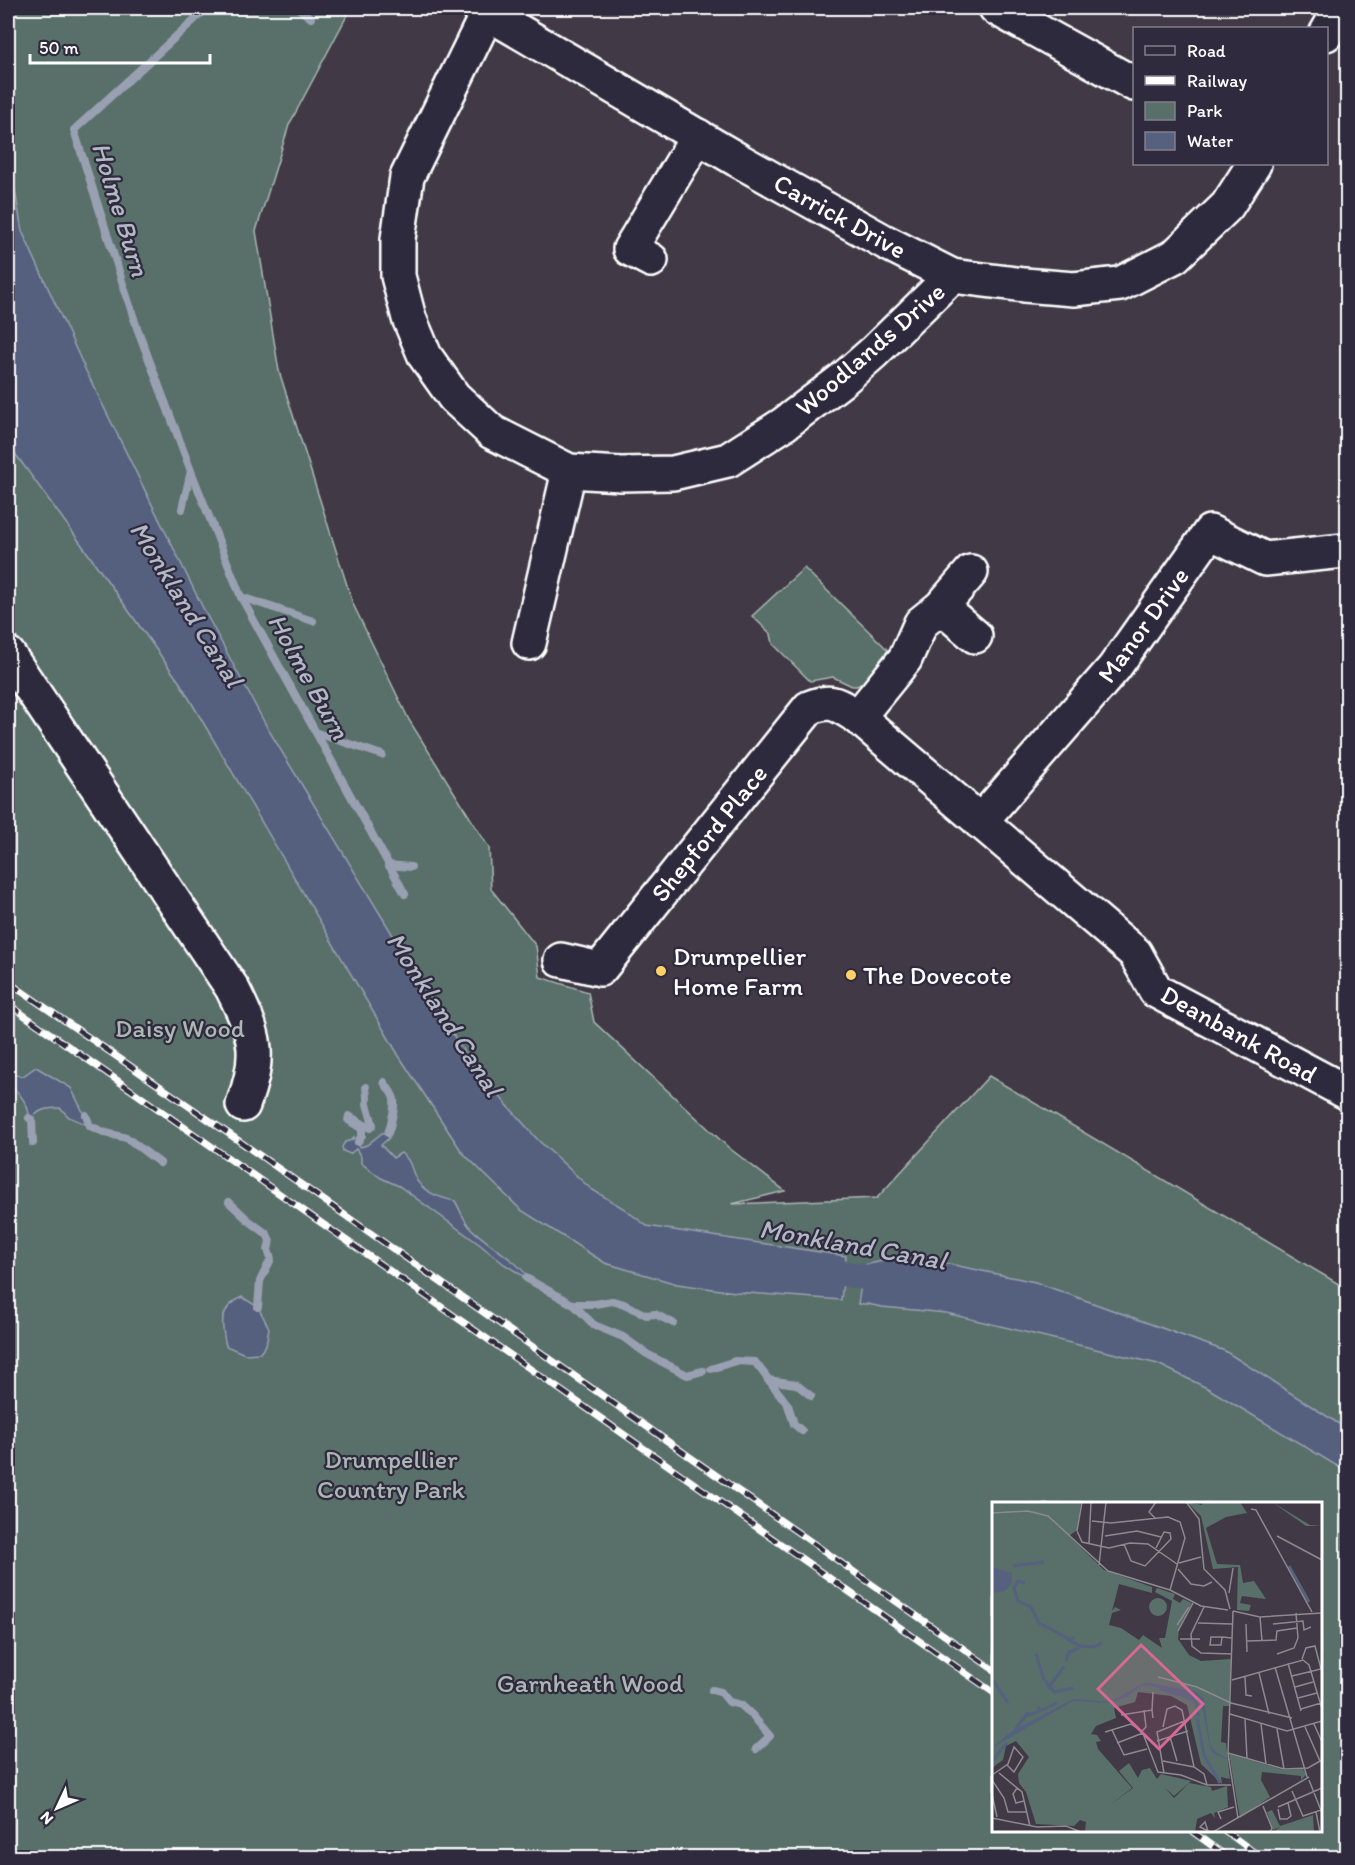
<svg xmlns="http://www.w3.org/2000/svg" width="1355" height="1865" viewBox="0 0 1355 1865" font-family="Itim,sans-serif">
  <style>
    .green { fill: #596f69; stroke: #acb7b4; stroke-width: 1.5; fill-rule: evenodd }
    .water { fill: #55617e; stroke: #99a0b2; stroke-width: 1.5 }
    .lines { fill: none; stroke-linecap: round; stroke-linejoin: round }
    .stream { stroke: #99a0b2; stroke-width: 8 }
    .canal { stroke: #55617e; stroke-width: 26 }
    .minor-casing { stroke: #fff; stroke-width: 38 }
    .minor { stroke: #2f2a3d; stroke-width: 33 }
    .rail-casing { stroke: #fff; stroke-width: 7 }
    .rail { stroke: #2f2a3d; stroke-width: 4.5; stroke-dasharray: 14; stroke-linecap: butt }
    .poi-dot { fill: #ffd166; stroke: #2f2a3d; stroke-width: 2 }
    .labels { text-anchor: middle; dominant-baseline: central; stroke-width: 4.5; stroke-linejoin: round; paint-order: stroke }
    .street-label { font-size: 26px; fill: #fff; stroke: #2f2a3d }
    .poi-label { font-size: 26px; fill: #fff; stroke: #2f2a3d; text-anchor: start }
    .park-label { font-size: 26px; fill: #acb7b4; stroke: #2f2a3d }
    .water-label { font-size: 27px; font-style: italic; fill: #b2b8c5; stroke: #2f2a3d }
    .inset-river { fill: none; stroke: #55617e; stroke-width: 3 }
    .inset-road { fill: none; stroke: #8d8990; stroke-width: 1.5 }
    .view { fill: #d76994; fill-opacity: 0.15; stroke: #d76994; stroke-width: 3 }
    .inset-edge { fill: none; stroke: #fff; stroke-width: 3 }
  </style>
  <rect width="100%" height="100%" fill="#413a46"/>
  <filter id="ink" filterUnits="userSpaceOnUse"><feTurbulence type="fractalNoise" baseFrequency=".0167" numOctaves="2"/><feDisplacementMap in="SourceGraphic" scale="12" xChannelSelector="R" yChannelSelector="G"/><feConvolveMatrix kernelMatrix="1 2 1 2 8 2 1 2 1" color-interpolation-filters="sRGB"/></filter>
  <g filter="url(#ink)">
    <!-- green -->
    <g class="green">
      <path d="M 8,8 L 351,8 L 289,125 L 256,231 L 279,371 L 353,604 L 409,720 L 489,848 L 491,889 L 536,946 L 540,977 L 588,992 L 594,1022 L 729,1148 L 785,1191 L 732,1204 L 877,1198 L 989,1076 L 1347,1289 L 1347,1857 L 8,1858 ZM 994,1504 L 1320,1504 L 1320,1830 L 994,1830 Z"/>
      <path d="M 804,568 L 888,650 L 864,682 L 857,686 L 852,686 L 833,677 L 810,681 L 773,644 L 771,634 L 752,616 Z"/>
    </g>
    <!-- water -->
    <g class="water">
      <path d="M 8,149 L 22,231 L 86,371 L 205,612 L 268,729 L 471,1064 L 538,1140 L 591,1189 L 623,1208 L 647,1226 L 846,1256 L 841,1300 L 735,1292 L 677,1284 L 605,1263 L 521,1210 L 462,1152 L 399,1056 L 180,683 L 79,541 L 8,444 Z"/>
      <path d="M 36,1067 L 71,1088 L 90,1126 L 69,1117 L 60,1108 C 48,1109 38,1108 32,1120 L 29,1118 C 30,1105 18,1091 8,1083 L 8,1074 L 23,1076 Z"/>
      <path d="M 382,1133 L 388,1133 L 389,1138 L 381,1145 L 393,1158 L 401,1153 C 411,1160 410,1166 415,1177 C 421,1191 440,1198 455,1201 C 460,1209 463,1219 469,1226 C 481,1241 524,1264 528,1279 L 504,1264 L 479,1244 L 399,1186 L 381,1178 L 361,1163 L 361,1157 L 356,1149 L 350,1154 L 343,1151 L 342,1147 L 345,1142 L 352,1140 L 354,1137 L 360,1147 L 367,1145 Z"/>
      <path d="M 893,1259 L 930,1260 L 1035,1282 L 1225,1351 L 1347,1429 L 1347,1472 L 1209,1389 L 1158,1364 L 946,1313 L 882,1307 L 867,1304 L 858,1304 L 864,1265 Z"/>
      <path d="M 242,1297 L 258,1307 L 269,1328 L 266,1345 L 260,1353 L 245,1354 L 226,1346 C 221,1324 218,1309 242,1297 Z"/>
    </g>
    <g class="lines">
      <!-- stream -->
      <g class="stream">
        <path d="M 298,8 L 311,18"/>
        <path d="M 191,471 L 241,597 L 405,894"/>
        <path d="M 182,509 L 191,471 L 136,325 L 74,130 L 207,8"/>
        <path d="M 241,597 L 313,621"/>
        <path d="M 317,733 L 382,755"/>
        <path d="M 388,865 L 411,867"/>
        <path d="M 384,1082 C 394,1097 396,1096 393,1114 C 391,1121 391,1126 388,1133"/>
        <path d="M 366,1087 L 367,1098"/>
        <path d="M 86,1115 L 90,1126 L 106,1133 L 127,1138 L 160,1163"/>
        <path d="M 29,1118 L 32,1120 L 33,1143"/>
        <path d="M 358,1142 L 362,1135 L 362,1129 L 348,1120 L 349,1116 L 370,1128 L 373,1125 L 367,1104"/>
        <path d="M 229,1202 L 248,1220 L 267,1234 L 270,1241 L 268,1250 L 271,1259 L 260,1281 L 258,1307"/>
        <path d="M 526,1278 L 574,1305 L 594,1325 L 623,1337 L 647,1354 L 687,1375 L 703,1371"/>
        <path d="M 573,1304 L 595,1304 L 612,1301 L 624,1304 L 646,1315 L 655,1314 L 673,1323"/>
        <path d="M 711,1369 L 735,1361 L 755,1362 L 788,1405 L 794,1424 L 802,1431"/>
        <path d="M 768,1380 L 796,1384 L 811,1396"/>
        <path d="M 712,1690 L 721,1692 L 729,1702 L 741,1705 L 752,1715 L 770,1736 L 756,1749"/>
      </g>
      <!-- canal -->
      <path class="canal" d="M 810,1267 L 895,1283"/>
      <defs>
        <g id="minor">
          <path d="M 490,8 L 407,177 L 398,239 L 398,276 L 409,318 L 425,356 L 454,397 L 492,432 L 569,471 L 621,474 L 673,473 L 728,460 L 784,424 L 842,380 L 874,352 L 952,276"/>
          <path d="M 996,8 L 1134,84"/>
          <path d="M 486,12 L 738,160 L 885,242 L 952,276 L 1024,285 L 1074,289 L 1120,284 L 1175,256 L 1227,206 L 1254,164"/>
          <path d="M 1326,34 L 1341,8"/>
          <path d="M 651,260 L 630,249 L 698,136"/>
          <path d="M 971,572 L 941,607 L 921,623 L 905,659 L 858,717 L 1135,953 L 1156,991 L 1348,1093"/>
          <path d="M 941,607 L 975,636"/>
          <path d="M 529,643 L 569,471"/>
          <path d="M 8,654 L 232,988 C 256,1036 262,1053 243,1105"/>
          <path d="M 980,822 L 1114,668 L 1210,532 L 1265,559 L 1344,551"/>
          <path d="M 561,960 L 600,969 L 809,708 C 832,698 838,705 858,717"/>
        </g>
      </defs>
      <!-- minor casing -->
      <use href="#minor" class="minor-casing"/>
      <!-- minor -->
      <use href="#minor" class="minor"/>
      <defs>
        <g id="rail">
          <path d="M 8,982 L 212,1122 L 994,1670"/>
          <path d="M 8,1004 L 994,1693"/>
          <path d="M 1190,1830 L 1229,1858"/>
          <path d="M 1224,1830 L 1262,1858"/>
        </g>
      </defs>
      <!-- rail casing -->
      <use href="#rail" class="rail-casing"/>
      <!-- rail -->
      <use href="#rail" class="rail"/>
    </g>
  </g>
  <!-- markers -->
  <g class="poi-dot">
    <circle cx="661" cy="971" r="6"/>
    <circle cx="851" cy="975" r="6"/>
  </g>
  <g class="labels">
    <!-- street labels -->
    <g class="street-label">
      <text transform="translate(840 216) rotate(29)">Carrick Drive</text>
      <text transform="translate(870 349) rotate(-41)">Woodlands Drive</text>
      <text transform="translate(1143 625) rotate(-54)">Manor Drive</text>
      <text transform="translate(709 833) rotate(-51)">Shepford Place</text>
      <text transform="translate(1239 1034) rotate(29)">Deanbank Road</text>
    </g>
    <!-- poi labels -->
    <g class="poi-label">
      <text x="673" y="956">Drumpellier<tspan x="673" dy="30">Home Farm</tspan></text>
      <text x="863" y="975">The Dovecote</text>
    </g>
    <!-- park labels -->
    <g class="park-label">
      <text x="180" y="1028">Daisy Wood</text>
      <text x="391" y="1459">Drumpellier<tspan x="391" dy="30">Country Park</tspan></text>
      <text x="590" y="1683">Garnheath Wood</text>
    </g>
    <!-- water labels -->
    <g class="water-label">
      <text transform="translate(121 209) rotate(73)">Holme Burn</text>
      <text transform="translate(187 604) rotate(58)">Monkland Canal</text>
      <text transform="translate(309 676) rotate(61)">Holme Burn</text>
      <text transform="translate(445 1014) rotate(57)">Monkland Canal</text>
      <text transform="translate(853 1244) rotate(10)">Monkland Canal</text>
    </g>
  </g>
  <!-- overview -->
  <g transform="translate(992 1502)">
    <rect width="330" height="330" fill="#413a46"/>
    <path d="M 0,0 L 89,0 L 85,28 L 77,34 L 112,68 L 160,85 L 160,91 L 127,82 L 120,109 L 123,105 L 129,108 L 120,111 L 117,123 L 129,126 L 147,138 L 151,133 L 170,146 L 167,136 L 173,136 L 180,99 L 163,90 L 165,86 L 183,92 L 181,97 L 188,101 L 191,97 L 200,101 L 187,126 L 186,137 L 197,153 L 209,159 L 239,157 L 237,204 L 231,204 L 229,240 L 234,241 L 238,277 L 229,275 L 230,282 L 209,262 L 195,203 L 179,194 L 146,190 L 143,200 L 122,206 L 124,216 L 104,224 L 99,232 L 105,233 L 109,239 L 104,240 L 106,247 L 140,286 L 118,303 L 141,286 L 127,269 L 137,261 L 146,276 L 150,268 L 158,266 L 165,277 L 169,272 L 199,279 L 182,294 L 173,286 L 182,296 L 197,281 L 219,285 L 220,289 L 235,284 L 236,305 L 222,311 L 223,316 L 219,311 L 205,317 L 203,330 L 93,330 L 94,320 L 88,318 L 82,324 L 44,322 L 34,290 L 27,281 L 26,272 L 37,255 L 24,239 L 14,244 L 11,258 L 0,266 ZM 195,0 L 210,3 L 210,0 L 248,0 L 255,11 L 234,15 L 214,26 L 225,62 L 248,63 L 251,81 L 262,79 L 274,97 L 250,94 L 248,101 L 259,103 L 257,109 L 245,108 L 246,65 L 221,67 L 209,14 ZM 280,0 L 318,23 L 330,24 L 314,24 ZM157 105a9 9 0 1 1 18 0a9 9 0 1 1-18 0ZM 237,252 L 292,268 L 311,267 L 314,273 L 309,278 L 309,274 L 270,270 L 269,278 L 278,295 L 248,316 ZM 280,308 L 288,324 L 321,313 L 322,330 L 281,330 L 288,325 L 281,328 L 275,310 Z" fill="#596f69"/>
    <path d="M 0,65 L 20,71 L 20,81 L 13,89 L 0,91 ZM 158,181 L 202,189 L 212,196 L 218,243 L 225,251 L 241,259 L 226,254 L 219,249 L 209,201 L 160,184 L 149,184 L 135,195 L 118,201 L 81,199 L 0,246 L 17,231 L 81,197 L 118,200 L 150,182 Z" fill="#55617e"/>
    <path class="inset-river" d="M 21,64 L 52,60M 297,64 L 317,100M 33,81 L 26,79 L 22,86 L 26,99 L 39,105 L 47,121 L 77,137M 82,135 L 77,138 L 88,144 L 101,145 L 110,141M 44,152 L 52,178M 74,159 L 77,150 L 87,146M 0,177 L 16,201M 53,178 L 57,185 L 72,165M 58,185 L 62,190 L 81,186M 168,187 L 187,193M 188,192 L 204,200 L 206,214M 48,209 L 65,201M 34,214 L 48,209 L 46,205M 205,216 L 212,253 L 228,281M 23,228 L 36,210M 0,259 L 15,241"/>
    <path class="inset-road" d="M 194,0 L 207,17 L 212,67 L 233,88 L 238,107M 259,7 L 264,8 L 320,110M 0,11 L 36,9 L 56,14 L 116,69 L 178,88 L 209,104 L 236,108M 164,17 L 157,10 L 164,0M 100,19 L 119,21 L 176,15 L 188,20 L 193,36 L 178,88M 85,29 L 90,40 L 117,46 L 138,41 L 156,42 L 185,62M 85,29 L 90,0M 113,34 L 145,29 L 169,35M 285,34 L 330,58M 97,41 L 99,0M 132,42 L 139,59 L 153,64 L 179,37 L 178,31 L 172,30 L 164,46M 187,61 L 209,55M 107,63 L 114,0M 186,67 L 199,82 L 212,84 L 220,80M 237,91 L 241,66M 212,105 L 199,132 L 200,144 L 209,151 L 240,152M 241,109 L 236,252 L 246,316M 241,109 L 268,115 L 330,111M 268,115 L 270,139M 206,121 L 240,122M 254,122 L 255,150M 281,122 L 311,119 L 312,128 L 319,125M 185,123 L 197,105M 186,129 L 201,101M 230,135 L 229,143 L 218,143 L 219,135 L 230,135 L 240,136M 188,137 L 208,137M 255,139 L 284,138 L 285,129 L 305,126M 285,152 L 302,146 L 306,136 L 304,111M 296,161 L 309,209M 283,165 L 315,275M 267,171 L 277,212M 300,174 L 329,167 L 323,144 L 314,146 L 310,157M 166,175 L 205,185 L 239,201M 253,175 L 254,193 L 260,194M 240,178 L 311,158 L 317,163 L 330,207M 303,185 L 321,180M 306,196 L 325,191M 239,201 L 300,216M 309,207 L 329,201M 160,208 L 161,190M 238,212 L 295,229 L 330,219M 129,213 L 160,208 L 161,216M 253,217 L 255,256M 269,222 L 274,262M 322,222 L 330,240M 171,225 L 175,207 L 183,204 L 190,208 L 202,265M 313,225 L 328,259M 285,227 L 292,267M 120,228 L 132,253M 150,229 L 154,225 L 152,208M 113,230 L 139,222 L 150,229 L 166,270 L 189,273 L 215,283 L 239,283M 178,235 L 185,259M 165,239 L 196,229M 125,241 L 151,231M 236,251 L 292,267 L 316,266 L 330,258M 132,253 L 155,247M 171,259 L 202,265 L 212,272 L 215,283M 7,271 L 30,290 L 38,324M 172,271 L 165,230 L 195,218M 0,273 L 16,262 L 22,245 L 31,255 L 22,270 L 15,263M 0,278 L 12,296 L 16,310 L 35,310M 317,278 L 330,311M 25,286 L 21,292 L 24,301 L 32,299M 300,289 L 311,314 L 329,308M 0,292 L 5,315M 271,304 L 280,326 L 278,330M 286,305 L 330,286M 286,307 L 288,317 L 295,317 L 299,314 L 296,301M 324,310 L 328,330M 0,316 L 45,325 L 74,324 L 89,330M 229,317 L 226,310 L 242,305M 216,329 L 213,320 L 208,325 L 218,330M 221,330 L 317,275"/>
    <path class="view" d="M 149,143 L 211,202 L 167,247 L 106,187 Z"/>
    <rect width="330" height="330" class="inset-edge"/>
  </g>
  <!-- margin -->
  <rect width="1355" height="1865" fill="none" stroke="#2f2a3d" stroke-width="30"/>
  <rect x="15" y="15" width="1325" height="1835" fill="none" stroke="#fff" stroke-width="2" filter="url(#ink)"/>
  <!-- legend -->
  <rect x="1133" y="27" width="195" height="138" fill="#2f2a3d" stroke="#827f8b" stroke-width="1.5"/>
  <rect x="1145" y="46" width="30" height="9" fill="#2f2a3d" stroke="#827f8b" stroke-width="1.5"/>
  <text x="1187" y="57" font-size="18" fill="#ffffff">Road</text>
  <rect x="1145" y="76" width="30" height="9" fill="#ffffff" stroke="#827f8b" stroke-width="1.5"/>
  <text x="1187" y="87" font-size="18" fill="#ffffff">Railway</text>
  <rect x="1145" y="102" width="30" height="18" fill="#596f69" stroke="#827f8b" stroke-width="1.5"/>
  <text x="1187" y="117" font-size="18" fill="#ffffff">Park</text>
  <rect x="1145" y="132" width="30" height="18" fill="#55617e" stroke="#827f8b" stroke-width="1.5"/>
  <text x="1187" y="147" font-size="18" fill="#ffffff">Water</text>
  <!-- north arrow -->
  <g transform="translate(57 1808) rotate(226)" stroke="#2f2a3d" stroke-width="4.5" paint-order="stroke">
  <path d="M0-4.5L10 22L0 15L-10 22Z" fill="#ffffff"/>
  <text y="-9" font-size="16" font-weight="bold" text-anchor="middle" fill="#ffffff">N</text>
  </g>
  <!-- scale -->
  <path d="M30 54v9h180v-9" fill="none" stroke="#ffffff" stroke-width="3"/>
  <text x="39" y="54" font-size="18" fill="#ffffff" stroke="#2f2a3d" stroke-width="4.5" paint-order="stroke">50 m</text>
</svg>
